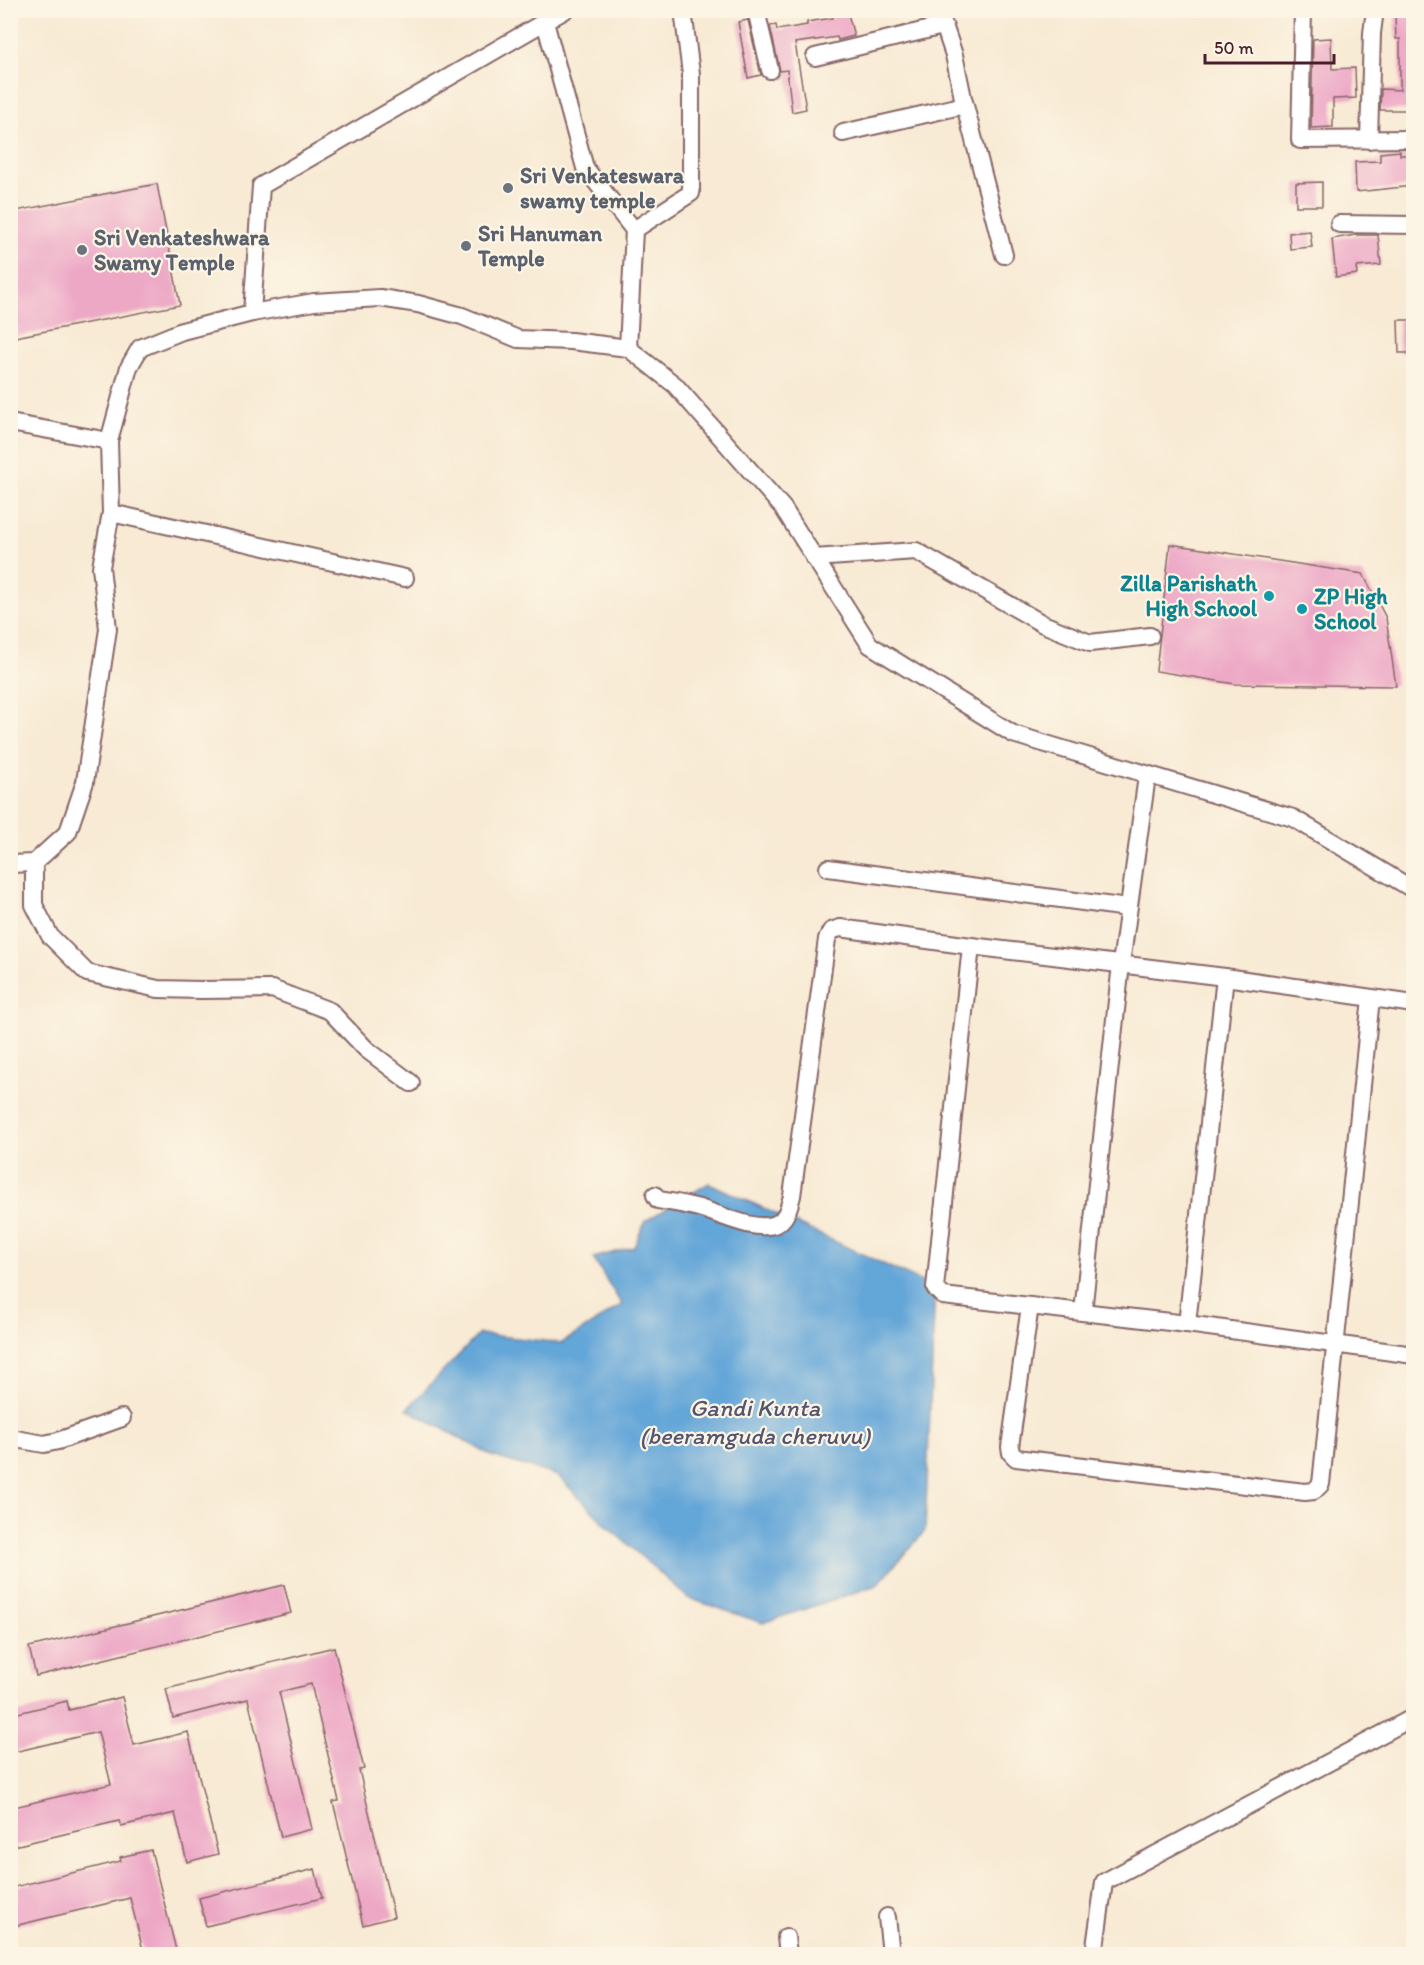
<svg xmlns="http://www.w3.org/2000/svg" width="1424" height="1965" viewBox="0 0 1424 1965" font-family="Itim,sans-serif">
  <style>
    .water { fill: #64a6d8; stroke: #576282; stroke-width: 1.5 }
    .building { fill: #eda8c6 }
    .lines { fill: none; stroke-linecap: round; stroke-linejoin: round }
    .minor-casing { stroke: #876666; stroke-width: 20 }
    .minor { stroke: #fff; stroke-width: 16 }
    .worship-dot { fill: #6b7280; stroke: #fcf5e5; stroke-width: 2 }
    .culture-dot { fill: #0f9aa8; stroke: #fcf5e5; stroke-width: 2 }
    .labels { text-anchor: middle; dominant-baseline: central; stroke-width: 4.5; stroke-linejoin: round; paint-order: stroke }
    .worship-label { font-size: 22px; font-weight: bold; fill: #5b616d; stroke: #fcf5e5; text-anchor: start }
    .culture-label { font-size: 22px; font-weight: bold; fill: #0d838f; stroke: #fcf5e5; text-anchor: end }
    .water-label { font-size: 24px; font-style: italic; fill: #545570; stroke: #fcf5e5 }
  </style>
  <rect width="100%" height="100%" fill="#fcf5e5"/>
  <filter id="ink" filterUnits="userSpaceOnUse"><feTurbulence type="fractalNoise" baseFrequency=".0167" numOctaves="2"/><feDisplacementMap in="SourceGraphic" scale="12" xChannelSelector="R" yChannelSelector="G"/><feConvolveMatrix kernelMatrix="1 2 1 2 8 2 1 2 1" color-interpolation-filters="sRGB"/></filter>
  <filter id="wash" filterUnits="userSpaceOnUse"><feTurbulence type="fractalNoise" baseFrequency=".008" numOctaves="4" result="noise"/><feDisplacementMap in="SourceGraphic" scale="24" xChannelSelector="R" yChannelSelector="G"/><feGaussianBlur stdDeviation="1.35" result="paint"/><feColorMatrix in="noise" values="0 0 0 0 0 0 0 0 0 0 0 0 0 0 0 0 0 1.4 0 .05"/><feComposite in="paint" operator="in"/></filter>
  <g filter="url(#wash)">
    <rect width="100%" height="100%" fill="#f8ead4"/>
    <!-- water -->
    <path class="water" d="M 709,1183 L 935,1288 L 925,1531 L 877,1585 L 763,1623 L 688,1598 L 607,1526 L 558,1476 L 492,1456 L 407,1409 L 479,1334 L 562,1343 L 622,1305 L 593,1258 L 634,1247 L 645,1221 Z"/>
    <g id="blocks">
      <!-- building -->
      <g class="building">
        <path d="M 831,10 L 847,10 L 854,36 L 838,40 L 837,37 L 795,43 L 806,109 L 792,112 L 787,70 L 780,71 L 770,26 L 776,25 L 777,30 L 807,25 L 807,22 L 833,18 Z"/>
        <path d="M 1397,10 L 1413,10 L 1413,110 L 1380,110 L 1381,89 L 1400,90 L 1400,39 L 1396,39 L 1395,16 L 1397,16 Z"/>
        <path d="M 748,20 L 761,75 L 748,78 L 738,22 Z"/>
        <path d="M 1331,38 L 1332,69 L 1355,68 L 1356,98 L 1333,99 L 1333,127 L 1311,128 L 1313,39 Z"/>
        <path d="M 1400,151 L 1400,155 L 1413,155 L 1413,186 L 1356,192 L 1355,162 L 1380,161 L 1380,153 Z"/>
        <path d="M 1322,182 L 1322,206 L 1296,206 L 1296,183 Z"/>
        <path d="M 157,184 L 180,305 L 10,338 L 10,212 Z"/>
        <path d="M 1310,231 L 1312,247 L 1290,249 L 1289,233 Z"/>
        <path d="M 1355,235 L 1378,235 L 1381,265 L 1356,267 L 1357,274 L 1336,277 L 1332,239 Z"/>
        <path d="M 1398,320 L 1413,320 L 1413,353 L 1399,353 Z"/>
        <path d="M 1170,544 L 1363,574 L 1386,618 L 1396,686 L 1235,684 L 1156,671 Z"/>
        <path d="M 284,1585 L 291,1613 L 36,1676 L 29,1647 Z"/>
        <path d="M 334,1647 L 364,1769 L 359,1770 L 394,1917 L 363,1925 L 333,1802 L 339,1801 L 311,1684 L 279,1692 L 312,1829 L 281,1837 L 248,1699 L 173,1718 L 166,1689 Z"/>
        <path d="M 122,1697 L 134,1745 L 188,1732 L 218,1854 L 187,1862 L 175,1813 L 121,1826 L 119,1821 L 10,1847 L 10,1808 L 111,1784 L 98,1732 L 10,1753 L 10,1715 L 67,1701 L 69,1710 Z"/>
        <path d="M 151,1850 L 177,1954 L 144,1954 L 130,1898 L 10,1927 L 10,1888 L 121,1861 L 120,1857 Z"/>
        <path d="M 315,1869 L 322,1898 L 206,1926 L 199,1898 Z"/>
      </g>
    </g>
  </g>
  <g filter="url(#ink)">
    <use href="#blocks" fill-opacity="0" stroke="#876666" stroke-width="1.5"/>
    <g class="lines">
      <defs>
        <g id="minor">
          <path d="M 756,10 L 770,70"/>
          <path d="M 939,10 L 954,55 L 963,98 L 1004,255"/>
          <path d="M 1303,10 L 1300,140 L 1414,139"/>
          <path d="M 545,22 L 585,168 L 634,230"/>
          <path d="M 815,57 L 943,26"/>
          <path d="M 843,133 L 965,105"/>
          <path d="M 1369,140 L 1372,33 L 1375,10"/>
          <path d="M 1339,224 L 1414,225"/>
          <path d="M 252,313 L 261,186 L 565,10"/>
          <path d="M 628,348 L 634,230 L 691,193 L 691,74 L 683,10"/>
          <path d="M 10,423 L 109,441"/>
          <path d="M 111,513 L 405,578"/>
          <path d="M 814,558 L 916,551 L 1043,624 L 1090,643 L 1150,636"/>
          <path d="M 34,863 L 34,905 L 50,936 L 87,973 L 158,989 L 201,990 L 272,989 L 330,1011 L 366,1049 L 411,1083"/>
          <path d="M 10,864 L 34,863 L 68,832 L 85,782 L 108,629 L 101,567 L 111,513 L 109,441 L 129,367 L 140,348 L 182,331 L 252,313 L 314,302 L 380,298 L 418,304 L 462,316 L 518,339 L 571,341 L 628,348 L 675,385 L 783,508 L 870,645 L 1013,734 L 1293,818 L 1414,890"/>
          <path d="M 828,868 L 1128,908"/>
          <path d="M 971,946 L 935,1288 L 943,1296 L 1187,1324 L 1414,1355"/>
          <path d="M 655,1195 L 658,1200 C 671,1202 683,1204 695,1207 C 717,1212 754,1233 776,1224 C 787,1219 789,1206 792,1196 L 827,939 L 831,931 L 840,928 L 971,946 L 1225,977 L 1414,1004"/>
          <path d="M 1030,1306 L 1010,1447 L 1011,1453 L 1016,1458 L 1305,1492 L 1314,1491 L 1321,1484 L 1371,998"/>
          <path d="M 1083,1312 L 1121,964 L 1147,776"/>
          <path d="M 1187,1324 L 1225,977"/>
          <path d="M 10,1438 L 44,1444 L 58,1441 L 122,1418"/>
          <path d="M 887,1917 L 891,1954"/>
          <path d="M 786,1937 L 788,1954"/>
          <path d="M 1094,1954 L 1104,1882 L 1414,1717"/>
        </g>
      </defs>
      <!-- minor casing -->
      <use href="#minor" class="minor-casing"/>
      <!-- minor -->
      <use href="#minor" class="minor"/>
    </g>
  </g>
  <!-- markers -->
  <g class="worship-dot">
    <circle cx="508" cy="188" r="6"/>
    <circle cx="466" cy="246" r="6"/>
    <circle cx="82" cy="250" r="6"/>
  </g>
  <g class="culture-dot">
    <circle cx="1269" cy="596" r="6"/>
    <circle cx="1302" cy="609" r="6"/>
  </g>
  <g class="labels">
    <!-- worship labels -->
    <g class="worship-label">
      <text x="520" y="175">Sri Venkateswara<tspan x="520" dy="25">swamy temple</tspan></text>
      <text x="478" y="233">Sri Hanuman<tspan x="478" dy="25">Temple</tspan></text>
      <text x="94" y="237">Sri Venkateshwara<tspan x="94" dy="25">Swamy Temple</tspan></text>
    </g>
    <!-- culture labels -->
    <g class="culture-label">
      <text x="1257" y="583">Zilla Parishath<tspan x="1257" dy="25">High School</tspan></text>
      <text x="1314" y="596" text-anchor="start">ZP High<tspan x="1314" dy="25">School</tspan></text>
    </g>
    <!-- water labels -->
    <g class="water-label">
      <text x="755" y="1407">Gandi Kunta<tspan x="755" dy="28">(beeramguda cheruvu)</tspan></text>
    </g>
  </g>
  <!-- margin -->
  <rect width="1424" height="1965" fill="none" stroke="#fcf5e5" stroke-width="36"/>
  <!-- scale -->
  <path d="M1205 54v9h129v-9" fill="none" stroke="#4a1f2b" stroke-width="3"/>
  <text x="1214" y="54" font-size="18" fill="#4a1f2b" stroke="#fcf5e5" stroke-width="4.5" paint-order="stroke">50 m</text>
</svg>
